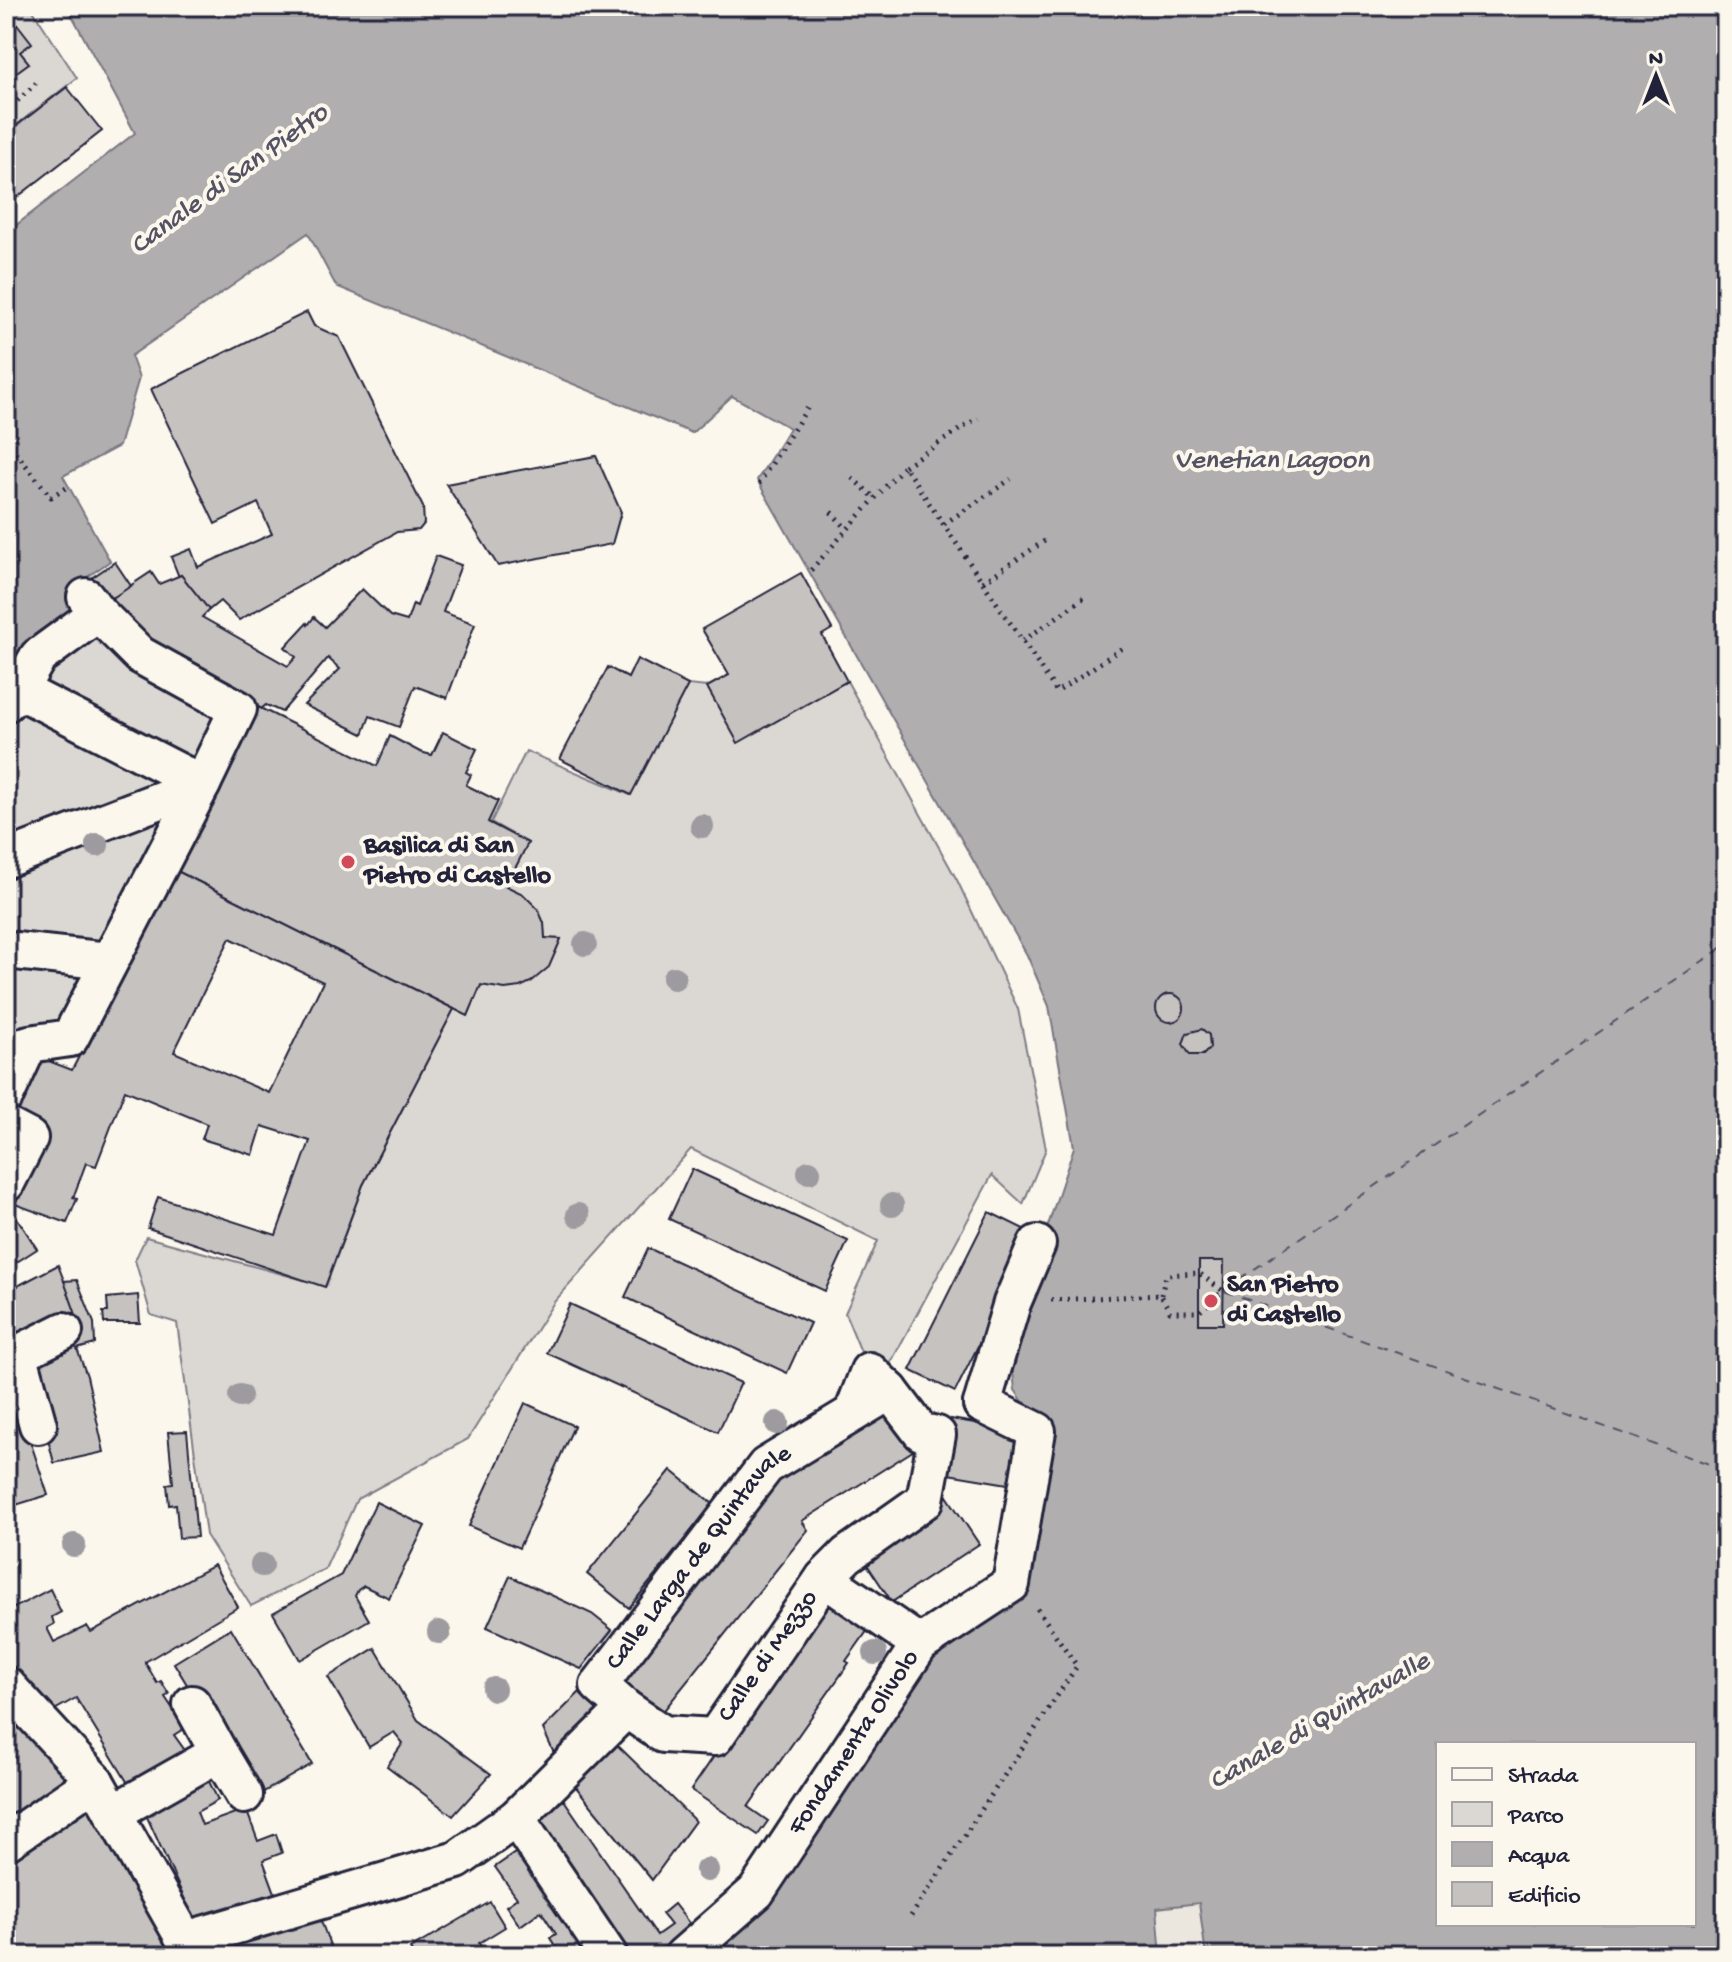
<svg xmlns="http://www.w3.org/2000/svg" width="1732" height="1962" viewBox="0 0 1732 1962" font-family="'Gochi Hand',sans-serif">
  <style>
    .built { fill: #ebe7df }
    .green { fill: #dbd8d3; stroke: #7e7d87; stroke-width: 2 }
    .water { fill: #b1aeb0; stroke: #787681; stroke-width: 2; fill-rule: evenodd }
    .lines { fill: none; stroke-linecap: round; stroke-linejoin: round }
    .ferry { stroke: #545364; stroke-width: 2; stroke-dasharray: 10 8; stroke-linecap: butt }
    .building { fill: #c6c2c0; stroke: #22223b; stroke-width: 2; fill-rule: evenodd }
    .minor-casing { stroke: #22223b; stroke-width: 42 }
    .path { stroke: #22223b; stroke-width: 5; stroke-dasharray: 2 6; stroke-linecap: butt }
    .minor { stroke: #fbf7ec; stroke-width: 36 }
    .tree { fill: #9d9ba0 }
    .poi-dot { fill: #d1495b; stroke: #fbf7ec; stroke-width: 3 }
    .labels { text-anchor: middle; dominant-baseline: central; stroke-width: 8; stroke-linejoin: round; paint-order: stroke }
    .poi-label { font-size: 26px; font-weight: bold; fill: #22223b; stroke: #fbf7ec; text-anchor: start }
    .street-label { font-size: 26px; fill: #22223b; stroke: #fbf7ec }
    .water-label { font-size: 28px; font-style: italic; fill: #545364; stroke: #fbf7ec }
  </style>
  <rect width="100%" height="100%" fill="#fbf7ec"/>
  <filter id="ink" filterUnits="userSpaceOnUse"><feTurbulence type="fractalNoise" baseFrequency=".0125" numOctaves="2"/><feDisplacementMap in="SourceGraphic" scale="16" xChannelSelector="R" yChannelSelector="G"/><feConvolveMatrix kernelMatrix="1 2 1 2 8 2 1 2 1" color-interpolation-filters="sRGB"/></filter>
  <g filter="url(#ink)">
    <!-- built -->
    <path class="built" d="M 1200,1903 L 1206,1956 L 1161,1956 L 1157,1908 Z"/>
    <!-- green -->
    <g class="green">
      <path d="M 6,6 L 30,6 L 77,78 L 6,133 Z"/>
      <path d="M 98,613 L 238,709 L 109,961 L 6,1094 L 6,703 Z"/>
      <path d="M 847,681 L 957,880 L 1018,1009 L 1046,1149 L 1023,1204 L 992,1175 L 883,1377 L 866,1364 L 845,1313 L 878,1241 L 691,1149 L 554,1302 L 468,1439 L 357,1499 L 325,1569 L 251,1606 L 206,1535 L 177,1323 L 151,1315 L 135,1260 L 146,1237 L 326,1286 L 363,1185 L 454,1009 L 468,1016 L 481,985 C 521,994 547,979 560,941 L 545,938 C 544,910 530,899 506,886 L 528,843 L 491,822 L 526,751 L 630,795 L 688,685 L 707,687 L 738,742 Z"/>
    </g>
    <!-- water -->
    <path class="water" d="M 67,6 L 1726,6 L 1726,1956 L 1206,1956 L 1199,1903 L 1157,1908 L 1161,1956 L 699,1956 L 928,1649 L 1021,1587 L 1030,1412 L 1015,1390 L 1012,1363 L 1023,1301 L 1074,1147 L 1049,1006 L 1027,955 L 757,480 L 790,428 L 732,396 L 692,433 L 336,286 L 308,233 L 131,356 L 139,378 L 119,446 L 63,476 L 110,561 L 73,587 L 78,630 L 6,689 L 6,233 L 135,133 ZM 1438,1744 L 1694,1744 L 1694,1924 L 1438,1924 Z"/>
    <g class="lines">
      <!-- ferry -->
      <g class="ferry">
        <path d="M 1224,1290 L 1726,945"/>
        <path d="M 1224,1291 L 1726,1470"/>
      </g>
    </g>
    <!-- building -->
    <g class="building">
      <path d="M 18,25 L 32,43 L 20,52 L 29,63 L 14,74 L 6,65 L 6,34 Z"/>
      <path d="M 67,87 L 102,131 L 6,206 L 6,134 Z"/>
      <path d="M 307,312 L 314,326 L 339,337 L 423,507 L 424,524 L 419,530 L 397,532 L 239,620 L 220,601 L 209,610 L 181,575 L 179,577 L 171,557 L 191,549 L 198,567 L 272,534 L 258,503 L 215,524 L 151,389 Z"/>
      <path d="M 596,456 L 621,512 L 612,544 L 498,566 L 446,484 Z"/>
      <path d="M 436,556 L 461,565 L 443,612 L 475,624 L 447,698 L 415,686 L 399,727 L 370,716 L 363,734 L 304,705 L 340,669 L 328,658 L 282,712 L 266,705 L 261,709 L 258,707 L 256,711 L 144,652 L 100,606 L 151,572 L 159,584 L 181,575 L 209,610 L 202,617 L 288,666 L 296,657 L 285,647 L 307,623 L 308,625 L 314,617 L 325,627 L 362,589 L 390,616 L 407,621 L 413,604 L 417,606 Z"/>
      <path d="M 115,562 L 131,586 L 100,606 L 84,583 Z"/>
      <path d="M 801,573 L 832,629 L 822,635 L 847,681 L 738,743 L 707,687 L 729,675 L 702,629 Z"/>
      <path d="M 637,659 L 688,685 L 631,795 L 560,759 L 608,667 L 628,678 Z"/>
      <path d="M 258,707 L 377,766 L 390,736 L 420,752 L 432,755 L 443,732 L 477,749 L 466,772 L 471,775 L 466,785 L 498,801 L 488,822 L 528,843 L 506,886 L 523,894 L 538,909 L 544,923 L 545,938 L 561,939 L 549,967 L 531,982 L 520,987 L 505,989 L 481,985 L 468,1016 L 175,870 L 253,709 L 256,711 Z"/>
      <path d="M 175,870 L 454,1009 L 363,1185 L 325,1287 L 148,1228 L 158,1197 L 276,1235 L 310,1141 L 262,1126 L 253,1155 L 202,1139 L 207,1124 L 125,1090 L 96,1166 L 86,1163 L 73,1198 L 77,1199 L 67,1223 L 12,1203 L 40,1146 L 8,1118 L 33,1055 L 72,1070 ZM 230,938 L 323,982 L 269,1093 L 174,1052 Z"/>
      <circle cx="1170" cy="1008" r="14"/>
      <path d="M 1202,1029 L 1209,1035 L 1210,1048 L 1203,1055 L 1190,1055 L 1183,1044 L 1187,1033 Z"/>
      <path d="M 692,1169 L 848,1241 L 825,1291 L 669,1219 Z"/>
      <path d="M 10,1207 L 37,1249 L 6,1269 L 6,1209 Z"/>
      <path d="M 989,1212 L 1034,1234 L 955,1392 L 910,1370 Z"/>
      <path d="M 648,1248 L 810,1323 L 787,1373 L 625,1297 Z"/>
      <path d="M 1199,1261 L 1224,1261 L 1223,1324 L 1199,1324 Z"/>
      <path d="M 58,1265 L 76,1312 L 10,1346 L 6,1336 L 6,1289 L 8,1291 Z"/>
      <path d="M 77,1280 L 94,1323 L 95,1344 L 77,1349 L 87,1376 L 104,1452 L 54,1463 L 28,1360 L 74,1347 L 69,1323 L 79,1323 L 64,1281 Z"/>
      <path d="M 138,1295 L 140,1323 L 104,1323 L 103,1312 L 108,1312 L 107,1298 Z"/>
      <path d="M 570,1304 L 741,1383 L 718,1432 L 547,1353 Z"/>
      <path d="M 6,1368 L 48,1495 L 6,1508 Z"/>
      <path d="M 888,1399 L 919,1447 L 802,1521 L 808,1530 L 661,1714 L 616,1678 L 769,1475 Z"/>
      <path d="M 525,1403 L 574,1426 L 519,1548 L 469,1526 Z"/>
      <path d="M 951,1419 L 1029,1432 L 1020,1486 L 942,1473 Z"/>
      <path d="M 187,1431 L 197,1537 L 179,1538 L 176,1504 L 169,1505 L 167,1484 L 173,1483 L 168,1432 Z"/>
      <path d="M 671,1470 L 713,1504 L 629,1608 L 587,1574 Z"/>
      <path d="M 947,1496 L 979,1544 L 892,1602 L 860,1554 Z"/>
      <path d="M 376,1502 L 425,1526 L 389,1598 L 364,1586 L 358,1590 L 355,1596 L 369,1620 L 300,1660 L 273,1613 L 341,1575 Z"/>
      <path d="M 214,1565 L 238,1607 L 145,1662 L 157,1683 L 161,1681 L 169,1694 L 165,1697 L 175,1712 L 182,1708 L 191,1724 L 174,1735 L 189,1756 L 134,1793 L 76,1698 L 49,1713 L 6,1665 L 6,1612 L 50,1589 L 61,1612 L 52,1617 L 54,1624 L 47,1628 L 54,1642 L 87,1626 L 91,1632 Z"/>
      <path d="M 510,1576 L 592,1614 L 612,1630 L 581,1669 L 487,1627 Z"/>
      <path d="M 829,1587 L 875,1620 L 846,1661 L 849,1663 L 748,1807 L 768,1821 L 758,1835 L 691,1790 Z"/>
      <path d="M 231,1628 L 312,1764 L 255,1797 L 174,1663 Z"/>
      <path d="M 375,1648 L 418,1720 L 491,1774 L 453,1816 L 387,1766 L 403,1743 L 394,1732 L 369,1747 L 328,1677 Z"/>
      <path d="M 585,1687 L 608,1709 L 557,1760 L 543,1729 Z"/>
      <path d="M 6,1708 L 76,1781 L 6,1827 Z"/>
      <path d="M 608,1736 L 695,1821 L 652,1880 L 571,1781 Z"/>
      <path d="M 205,1773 L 218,1800 L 197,1812 L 202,1825 L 246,1809 L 258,1841 L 276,1834 L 282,1853 L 263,1860 L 275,1893 L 195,1922 L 142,1806 Z"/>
      <path d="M 89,1798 L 179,1956 L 7,1956 L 6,1853 Z"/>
      <path d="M 564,1800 L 657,1935 L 671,1925 L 662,1914 L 674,1904 L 692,1927 L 651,1956 L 623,1956 L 531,1823 Z"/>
      <path d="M 525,1846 L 601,1956 L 562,1956 L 550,1938 L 556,1934 L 541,1911 L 520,1926 L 506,1906 L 517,1898 L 495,1867 Z"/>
      <path d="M 490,1902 L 505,1927 L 479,1943 L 486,1956 L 415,1956 L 410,1949 Z"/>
      <path d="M 318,1913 L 333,1953 L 323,1956 L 206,1956 L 203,1950 Z"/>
    </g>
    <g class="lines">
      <defs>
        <g id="minor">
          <path d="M 19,690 L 38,657 L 98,613 L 86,597"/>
          <path d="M 6,703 L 19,690 L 202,784 L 70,1038 L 29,1044 L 6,1094"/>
          <path d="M 6,859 L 202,784 L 238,709 L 140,655 L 98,613"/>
          <path d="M 6,950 L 109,961"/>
          <path d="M 6,1126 L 29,1138 L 6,1183"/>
          <path d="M 18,1353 L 38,1425"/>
          <path d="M 6,1360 L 64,1331"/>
          <path d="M 982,1404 L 1012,1303 L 1037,1244"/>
          <path d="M 853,1413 L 869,1371 L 890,1391 L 921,1432 L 937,1435 L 925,1500 L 847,1555 L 824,1578 L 920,1644"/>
          <path id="s1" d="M 824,1578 L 715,1737 L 663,1734 L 626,1709 L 599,1685 L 766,1466 L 890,1391"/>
          <path d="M 6,1685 L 95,1781 L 194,1956"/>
          <path d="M 219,1753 L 244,1795"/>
          <path d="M 113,1813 L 219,1753 L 192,1704"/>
          <path d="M 516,1818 L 609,1956"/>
          <path d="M 6,1842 L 95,1781"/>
          <path d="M 186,1940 L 457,1860 L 516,1818 L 626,1709"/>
          <path id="s2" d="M 683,1956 L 756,1892 L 920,1644 L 1011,1584 L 1037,1431 L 982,1404"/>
        </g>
      </defs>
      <!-- minor casing -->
      <use href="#minor" class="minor-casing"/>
      <!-- path -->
      <g class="path">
        <path d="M 6,112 L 36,83"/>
        <path d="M 6,440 L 51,497 L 69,486"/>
        <path d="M 904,466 L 978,418"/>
        <path d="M 852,478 L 875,498"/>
        <path d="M 759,484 L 808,407"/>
        <path d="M 831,512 L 847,529"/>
        <path d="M 944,524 L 1011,479"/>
        <path d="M 811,570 L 904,466 L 1057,692 L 1122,648"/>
        <path d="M 983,582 L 1049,538"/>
        <path d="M 1023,641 L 1088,595"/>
        <path d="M 1051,1300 L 1161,1295 L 1170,1312 L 1199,1312 L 1223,1291 L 1199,1273 L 1166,1275 L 1161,1295"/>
        <path d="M 911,1916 L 1077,1666 L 1036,1607"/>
      </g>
      <!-- minor -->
      <use href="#minor" class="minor"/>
    </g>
    <!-- trees -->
    <g class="tree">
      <circle cx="702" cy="826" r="12"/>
      <circle cx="97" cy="845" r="12"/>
      <circle cx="585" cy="944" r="12"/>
      <circle cx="674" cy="978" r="12"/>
      <circle cx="809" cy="1172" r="12"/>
      <circle cx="892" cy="1205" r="12"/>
      <circle cx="578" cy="1215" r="12"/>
      <circle cx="240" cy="1396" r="12"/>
      <circle cx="777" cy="1423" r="12"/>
      <circle cx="74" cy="1545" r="12"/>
      <circle cx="262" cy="1565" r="12"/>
      <circle cx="439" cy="1632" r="12"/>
      <circle cx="875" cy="1653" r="12"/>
      <circle cx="494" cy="1689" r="12"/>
      <circle cx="707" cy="1870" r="12"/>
    </g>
  </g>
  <!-- markers -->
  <g class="poi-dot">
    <circle cx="348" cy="862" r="8"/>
    <circle cx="1211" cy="1301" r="8"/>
  </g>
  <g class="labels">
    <!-- poi labels -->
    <g class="poi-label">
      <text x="364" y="847">Basilica di San<tspan x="364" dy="30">Pietro di Castello</tspan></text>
      <text x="1227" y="1286">San Pietro<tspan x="1227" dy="30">di Castello</tspan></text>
    </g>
    <!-- street labels -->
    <g class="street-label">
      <text stroke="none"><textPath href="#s1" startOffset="488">Calle Larga de Quintavale</textPath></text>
      <text transform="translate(769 1657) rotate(-55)">Calle di Mezzo</text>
      <text stroke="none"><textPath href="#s2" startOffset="276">Fondamenta Olivolo</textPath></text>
    </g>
    <!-- water labels -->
    <g class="water-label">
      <text transform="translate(230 180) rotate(-36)">Canale di San Pietro</text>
      <text x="1272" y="461">Venetian Lagoon</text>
      <text transform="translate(1320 1722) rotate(-30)">Canale di Quintavalle</text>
    </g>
  </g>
  <!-- margin -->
  <rect width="1732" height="1962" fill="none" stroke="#fbf7ec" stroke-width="32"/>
  <rect x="16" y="16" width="1700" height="1930" fill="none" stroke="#22223b" stroke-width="3" filter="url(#ink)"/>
  <!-- legend -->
  <rect x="1436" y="1742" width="260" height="184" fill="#fbf7ec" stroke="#a4a2a5" stroke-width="2"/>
  <rect x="1452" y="1768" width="40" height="12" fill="#fbf7ec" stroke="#a4a2a5" stroke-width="2"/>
  <text x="1508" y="1782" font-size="24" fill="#22223b">Strada</text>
  <rect x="1452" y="1802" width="40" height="24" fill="#dbd8d3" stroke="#a4a2a5" stroke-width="2"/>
  <text x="1508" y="1822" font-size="24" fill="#22223b">Parco</text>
  <rect x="1452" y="1842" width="40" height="24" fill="#b1aeb0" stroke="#a4a2a5" stroke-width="2"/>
  <text x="1508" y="1862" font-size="24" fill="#22223b">Acqua</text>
  <rect x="1452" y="1882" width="40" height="24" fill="#c6c2c0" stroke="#a4a2a5" stroke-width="2"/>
  <text x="1508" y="1902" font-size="24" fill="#22223b">Edificio</text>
  <!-- north arrow -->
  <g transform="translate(1656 76)" stroke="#fbf7ec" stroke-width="6" paint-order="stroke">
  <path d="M0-6L14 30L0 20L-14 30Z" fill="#22223b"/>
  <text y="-12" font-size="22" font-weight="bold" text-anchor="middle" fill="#22223b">N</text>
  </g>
</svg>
